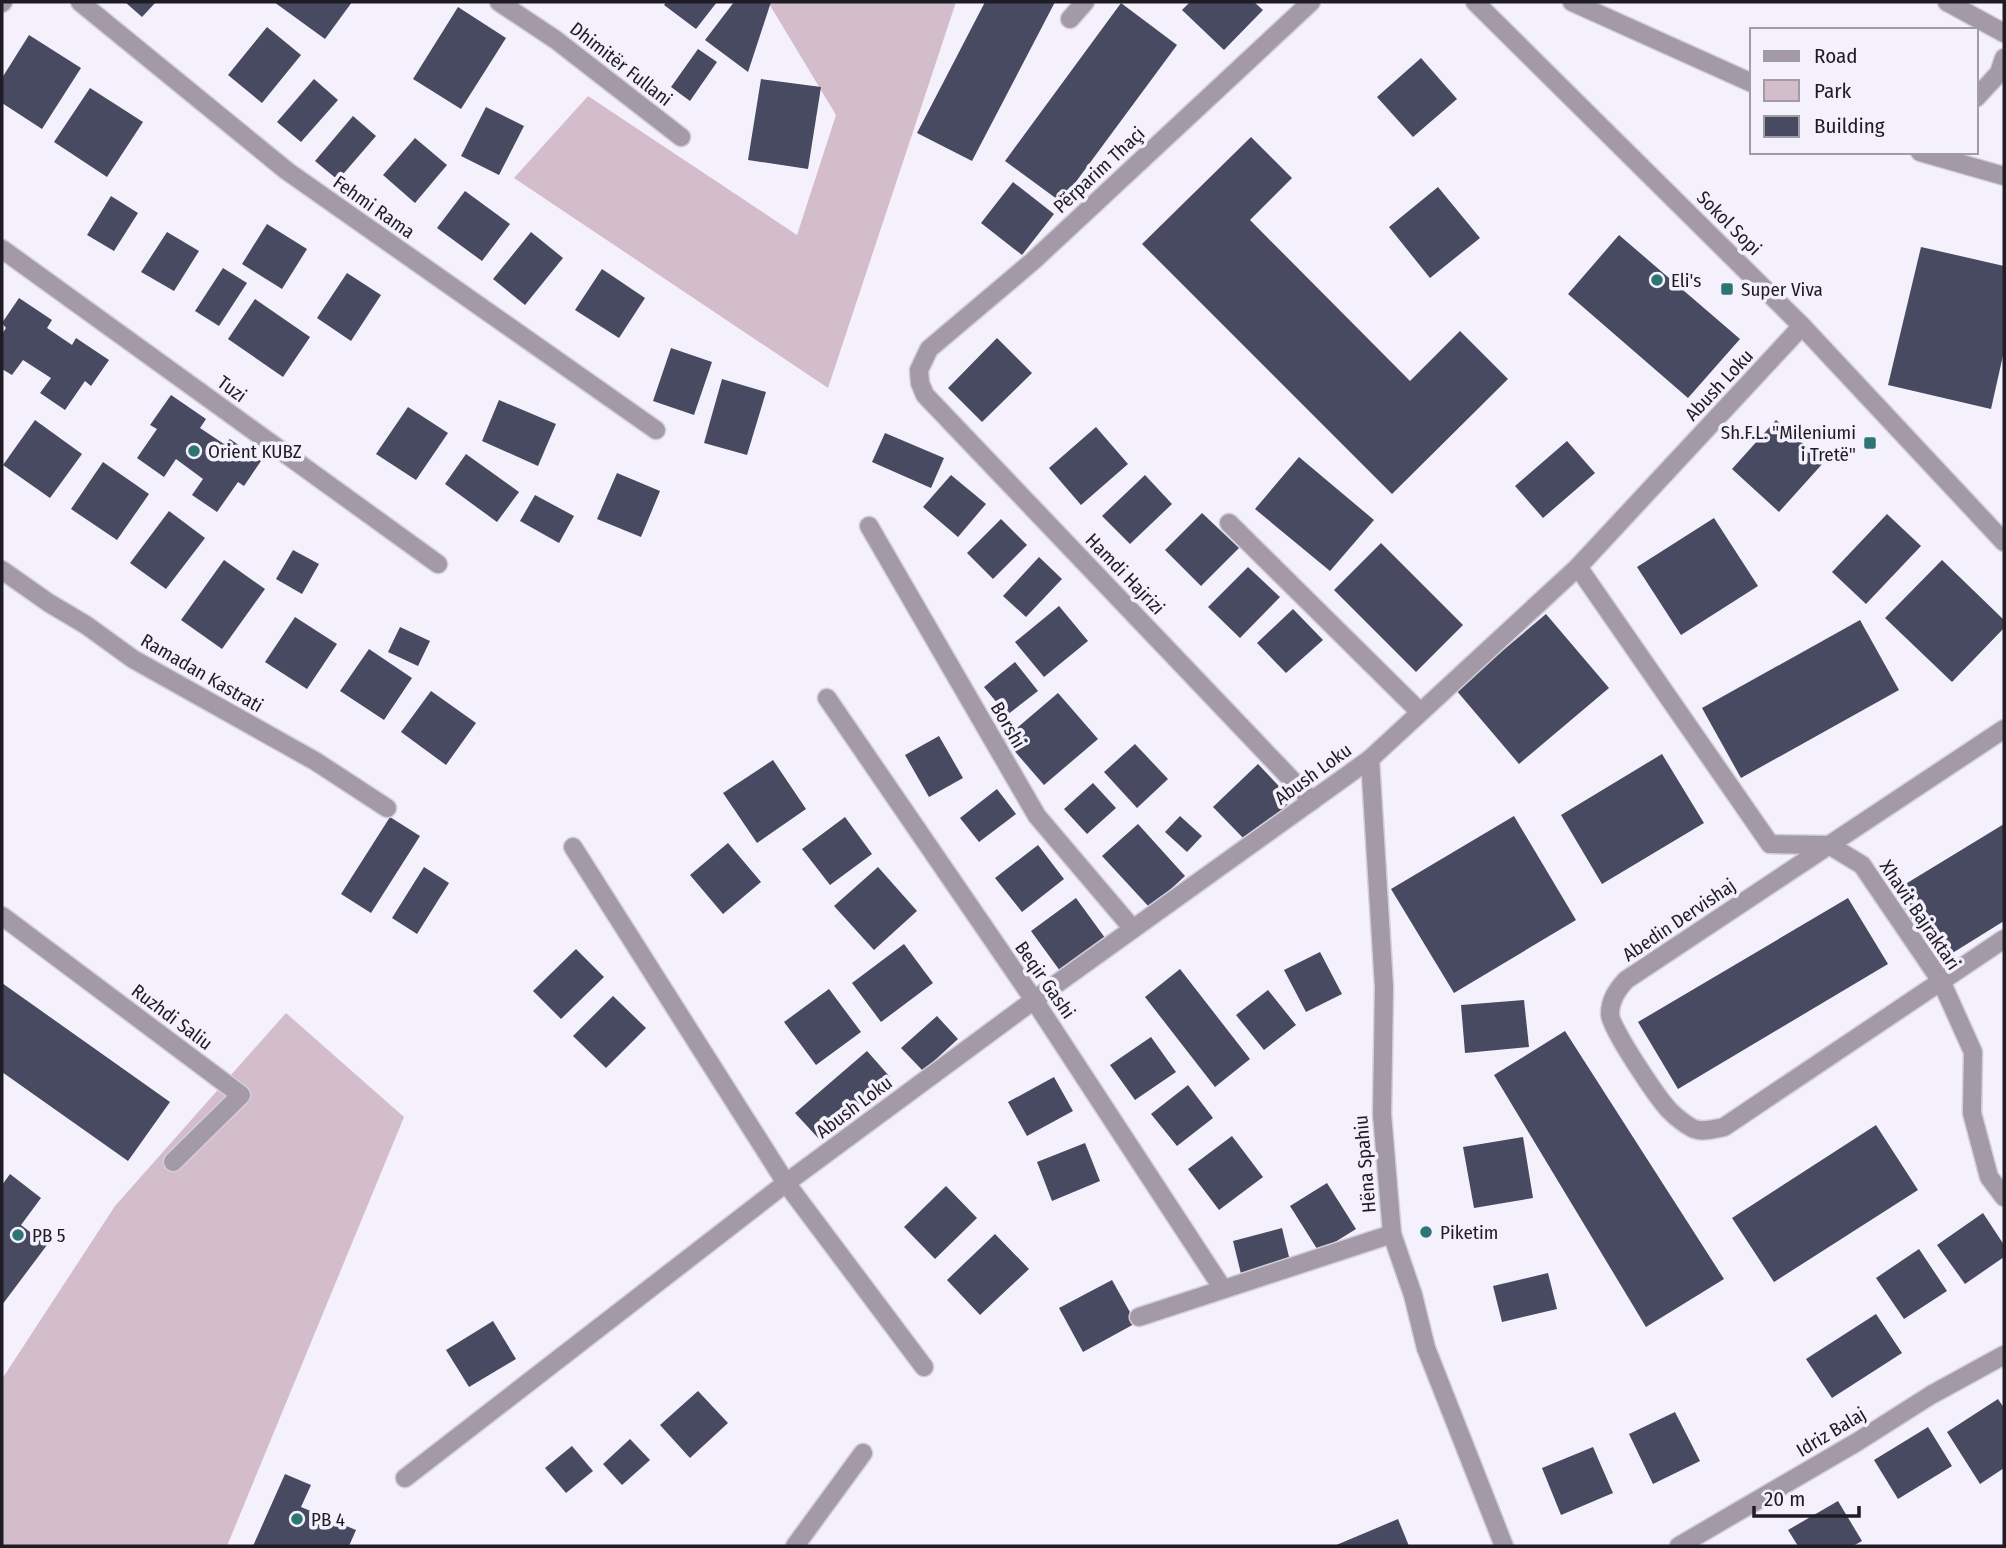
<svg xmlns="http://www.w3.org/2000/svg" width="2006" height="1548" viewBox="0 0 2006 1548" font-family="'Fira Sans Condensed',sans-serif">
  <style>
    .green { fill: #d4bdca }
    .building { fill: #474a60 }
    .lines { fill: none; stroke-linecap: round; stroke-linejoin: round }
    .minor-casing { stroke: #d2cfda; stroke-width: 21 }
    .minor { stroke: #a499a6; stroke-width: 18 }
    .poi-dot { fill: #2c7573; stroke: #f4f1fc; stroke-width: 2.5 }
    .labels { text-anchor: middle; dominant-baseline: central; stroke-width: 7; stroke-linejoin: round; paint-order: stroke }
    .street-label { font-size: 19px; fill: #1f1c26; stroke: #f4f1fc }
    .poi-label { font-size: 19px; fill: #1f1c26; stroke: #f4f1fc; text-anchor: start }
  </style>
  <rect width="100%" height="100%" fill="#f4f1fc"/>
  <!-- green -->
  <g class="green">
    <path d="M 768,2 L 956,2 L 828,388 L 514,178 L 588,96 L 797,235 L 836,115 Z"/>
    <path d="M 286,1013 L 404,1117 L 227,1546 L 2,1546 L 2,1379 L 115,1206 Z"/>
  </g>
  <!-- building -->
  <g class="building">
    <path d="M 125,2 L 156,2 L 142,17 Z"/>
    <path d="M 274,2 L 352,2 L 325,39 Z"/>
    <path d="M 666,2 L 717,2 L 696,29 L 664,5 Z"/>
    <path d="M 734,2 L 771,2 L 748,72 L 705,40 Z"/>
    <path d="M 985,2 L 1055,2 L 972,161 L 917,133 Z"/>
    <path d="M 1190,2 L 1254,2 L 1263,10 L 1224,50 L 1182,10 Z"/>
    <path d="M 1121,3 L 1177,45 L 1061,202 L 1005,161 Z"/>
    <path d="M 458,7 L 506,38 L 461,109 L 413,79 Z"/>
    <path d="M 267,27 L 301,55 L 262,103 L 228,75 Z"/>
    <path d="M 29,35 L 81,68 L 42,129 L 2,103 L 2,78 Z"/>
    <path d="M 698,49 L 717,62 L 690,101 L 671,87 Z"/>
    <path d="M 1421,58 L 1457,99 L 1413,137 L 1377,97 Z"/>
    <path d="M 314,79 L 338,100 L 301,142 L 277,122 Z"/>
    <path d="M 761,79 L 821,87 L 808,169 L 748,160 Z"/>
    <path d="M 90,88 L 143,122 L 107,177 L 54,142 Z"/>
    <path d="M 486,107 L 524,126 L 499,175 L 461,156 Z"/>
    <path d="M 353,116 L 376,136 L 338,180 L 315,161 Z"/>
    <path d="M 1251,137 L 1292,178 L 1250,220 L 1410,381 L 1460,331 L 1508,379 L 1392,494 L 1142,244 Z"/>
    <path d="M 415,138 L 447,165 L 415,203 L 383,175 Z"/>
    <path d="M 1013,182 L 1054,214 L 1022,255 L 981,223 Z"/>
    <path d="M 1438,187 L 1480,238 L 1430,278 L 1389,227 Z"/>
    <path d="M 465,191 L 510,224 L 482,261 L 437,228 Z"/>
    <path d="M 111,196 L 138,213 L 114,251 L 87,235 Z"/>
    <path d="M 267,224 L 307,249 L 282,289 L 242,264 Z"/>
    <path d="M 167,232 L 199,251 L 174,291 L 141,272 Z"/>
    <path d="M 531,232 L 563,258 L 525,305 L 493,279 Z"/>
    <path d="M 1619,235 L 1740,339 L 1688,398 L 1568,294 Z"/>
    <path d="M 1921,247 L 2004,266 L 2004,351 L 1991,409 L 1888,385 Z"/>
    <path d="M 223,268 L 247,283 L 219,326 L 195,311 Z"/>
    <path d="M 602,269 L 645,298 L 619,338 L 575,310 Z"/>
    <path d="M 347,273 L 381,295 L 351,341 L 317,318 Z"/>
    <path d="M 19,298 L 52,320 L 47,328 L 72,345 L 76,338 L 109,360 L 91,386 L 85,381 L 65,410 L 40,393 L 51,378 L 23,360 L 12,375 L 2,369 L 2,334 L 6,328 L 2,323 Z"/>
    <path d="M 255,299 L 310,337 L 283,377 L 228,339 Z"/>
    <path d="M 997,338 L 1032,373 L 982,422 L 948,388 Z"/>
    <path d="M 671,348 L 712,362 L 694,415 L 653,401 Z"/>
    <path d="M 722,379 L 766,392 L 747,455 L 704,443 Z"/>
    <path d="M 171,395 L 206,419 L 200,428 L 224,444 L 230,439 L 261,461 L 244,486 L 238,482 L 217,512 L 192,495 L 203,479 L 176,459 L 164,477 L 137,458 L 157,429 L 150,425 Z"/>
    <path d="M 499,400 L 556,424 L 538,466 L 482,441 Z"/>
    <path d="M 408,407 L 448,433 L 416,480 L 376,454 Z"/>
    <path d="M 35,420 L 82,454 L 50,498 L 3,465 Z"/>
    <path d="M 1776,420 L 1824,462 L 1779,512 L 1732,469 Z"/>
    <path d="M 1096,427 L 1128,464 L 1081,505 L 1049,468 Z"/>
    <path d="M 885,433 L 944,458 L 931,488 L 872,462 Z"/>
    <path d="M 1567,441 L 1595,473 L 1543,518 L 1515,486 Z"/>
    <path d="M 466,454 L 519,492 L 497,522 L 445,484 Z"/>
    <path d="M 1299,457 L 1374,520 L 1330,571 L 1255,509 Z"/>
    <path d="M 103,462 L 149,494 L 117,540 L 71,509 Z"/>
    <path d="M 617,473 L 660,491 L 641,537 L 597,519 Z"/>
    <path d="M 951,475 L 986,504 L 958,537 L 923,507 Z"/>
    <path d="M 1145,475 L 1172,504 L 1130,544 L 1102,516 Z"/>
    <path d="M 535,495 L 574,516 L 559,543 L 520,521 Z"/>
    <path d="M 169,511 L 205,538 L 166,589 L 130,563 Z"/>
    <path d="M 1202,513 L 1239,548 L 1201,586 L 1165,550 Z"/>
    <path d="M 1887,514 L 1921,546 L 1866,604 L 1832,572 Z"/>
    <path d="M 1714,518 L 1758,586 L 1681,635 L 1637,567 Z"/>
    <path d="M 1001,519 L 1027,545 L 993,579 L 967,553 Z"/>
    <path d="M 1381,543 L 1463,625 L 1416,672 L 1334,590 Z"/>
    <path d="M 293,550 L 319,564 L 302,594 L 276,579 Z"/>
    <path d="M 1039,557 L 1062,579 L 1026,617 L 1003,596 Z"/>
    <path d="M 224,560 L 265,589 L 222,649 L 181,620 Z"/>
    <path d="M 1942,560 L 2004,620 L 2004,628 L 1952,682 L 1885,618 Z"/>
    <path d="M 1248,567 L 1280,597 L 1240,638 L 1208,607 Z"/>
    <path d="M 1059,606 L 1088,641 L 1044,677 L 1015,642 Z"/>
    <path d="M 1293,609 L 1323,640 L 1286,673 L 1257,643 Z"/>
    <path d="M 1546,614 L 1609,688 L 1519,764 L 1456,690 Z"/>
    <path d="M 295,617 L 337,644 L 307,689 L 265,662 Z"/>
    <path d="M 1860,620 L 1899,690 L 1741,778 L 1702,708 Z"/>
    <path d="M 400,627 L 430,641 L 418,666 L 388,652 Z"/>
    <path d="M 369,649 L 412,678 L 384,720 L 340,691 Z"/>
    <path d="M 1015,662 L 1038,691 L 1007,715 L 984,687 Z"/>
    <path d="M 431,691 L 476,723 L 446,765 L 401,732 Z"/>
    <path d="M 1058,693 L 1098,739 L 1044,785 L 1004,739 Z"/>
    <path d="M 939,736 L 963,778 L 929,797 L 905,755 Z"/>
    <path d="M 1135,744 L 1168,779 L 1137,808 L 1104,772 Z"/>
    <path d="M 1662,754 L 1704,823 L 1602,884 L 1561,815 Z"/>
    <path d="M 773,760 L 806,809 L 757,843 L 723,793 Z"/>
    <path d="M 1258,764 L 1292,800 L 1248,843 L 1213,807 Z"/>
    <path d="M 1093,783 L 1116,808 L 1087,834 L 1064,809 Z"/>
    <path d="M 997,789 L 1016,814 L 979,842 L 960,818 Z"/>
    <path d="M 1180,816 L 1202,836 L 1187,852 L 1165,832 Z"/>
    <path d="M 1514,816 L 1576,920 L 1454,993 L 1391,889 Z"/>
    <path d="M 390,817 L 420,836 L 371,913 L 341,894 Z"/>
    <path d="M 845,817 L 872,854 L 830,885 L 802,849 Z"/>
    <path d="M 1138,824 L 1185,876 L 1150,908 L 1102,856 Z"/>
    <path d="M 2004,824 L 2004,921 L 1938,962 L 1894,891 Z"/>
    <path d="M 728,843 L 761,882 L 723,914 L 690,875 Z"/>
    <path d="M 1038,845 L 1064,879 L 1022,912 L 995,878 Z"/>
    <path d="M 424,867 L 449,883 L 417,934 L 392,918 Z"/>
    <path d="M 878,867 L 917,911 L 874,950 L 834,906 Z"/>
    <path d="M 1076,898 L 1108,942 L 1063,975 L 1031,931 Z"/>
    <path d="M 1848,898 L 1888,964 L 1678,1089 L 1638,1022 Z"/>
    <path d="M 904,944 L 933,983 L 881,1022 L 852,983 Z"/>
    <path d="M 576,949 L 604,977 L 561,1019 L 533,991 Z"/>
    <path d="M 1320,952 L 1342,994 L 1306,1012 L 1284,970 Z"/>
    <path d="M 1180,969 L 1250,1059 L 1215,1087 L 1145,997 Z"/>
    <path d="M 2,983 L 170,1102 L 128,1161 L 2,1072 Z"/>
    <path d="M 829,989 L 861,1032 L 816,1065 L 784,1022 Z"/>
    <path d="M 1268,990 L 1296,1025 L 1264,1050 L 1236,1015 Z"/>
    <path d="M 613,996 L 646,1028 L 606,1068 L 573,1036 Z"/>
    <path d="M 1524,1000 L 1529,1047 L 1465,1053 L 1461,1005 Z"/>
    <path d="M 937,1016 L 958,1039 L 923,1071 L 901,1048 Z"/>
    <path d="M 1565,1031 L 1724,1279 L 1646,1327 L 1494,1075 Z"/>
    <path d="M 1151,1037 L 1176,1072 L 1135,1100 L 1110,1065 Z"/>
    <path d="M 867,1051 L 890,1077 L 819,1139 L 795,1113 Z"/>
    <path d="M 1054,1077 L 1073,1111 L 1027,1136 L 1008,1102 Z"/>
    <path d="M 1188,1085 L 1213,1118 L 1177,1146 L 1151,1114 Z"/>
    <path d="M 1876,1125 L 1918,1190 L 1774,1282 L 1732,1218 Z"/>
    <path d="M 1232,1136 L 1263,1177 L 1219,1210 L 1188,1169 Z"/>
    <path d="M 1523,1137 L 1533,1198 L 1474,1208 L 1463,1147 Z"/>
    <path d="M 1085,1143 L 1100,1181 L 1052,1201 L 1037,1162 Z"/>
    <path d="M 10,1174 L 41,1198 L 21,1225 L 47,1245 L 2,1305 L 2,1185 Z"/>
    <path d="M 1327,1183 L 1356,1229 L 1319,1252 L 1290,1206 Z"/>
    <path d="M 946,1186 L 977,1218 L 935,1259 L 904,1227 Z"/>
    <path d="M 1983,1213 L 2004,1245 L 2004,1257 L 1965,1284 L 1937,1245 Z"/>
    <path d="M 1282,1228 L 1291,1265 L 1242,1278 L 1233,1241 Z"/>
    <path d="M 995,1234 L 1029,1269 L 980,1315 L 947,1280 Z"/>
    <path d="M 1919,1249 L 1947,1291 L 1904,1319 L 1876,1278 Z"/>
    <path d="M 1548,1273 L 1557,1309 L 1502,1322 L 1493,1286 Z"/>
    <path d="M 1112,1280 L 1136,1323 L 1083,1352 L 1059,1308 Z"/>
    <path d="M 1876,1314 L 1902,1353 L 1832,1398 L 1806,1359 Z"/>
    <path d="M 493,1321 L 516,1359 L 469,1387 L 446,1350 Z"/>
    <path d="M 698,1391 L 728,1423 L 690,1458 L 660,1425 Z"/>
    <path d="M 1998,1399 L 2004,1408 L 2004,1468 L 1980,1484 L 1947,1432 Z"/>
    <path d="M 1675,1412 L 1700,1461 L 1653,1484 L 1629,1434 Z"/>
    <path d="M 1928,1427 L 1952,1466 L 1898,1499 L 1874,1460 Z"/>
    <path d="M 630,1439 L 650,1460 L 622,1485 L 603,1464 Z"/>
    <path d="M 572,1446 L 593,1471 L 566,1493 L 545,1468 Z"/>
    <path d="M 1593,1447 L 1613,1493 L 1561,1515 L 1542,1468 Z"/>
    <path d="M 285,1474 L 311,1485 L 301,1507 L 356,1530 L 349,1546 L 253,1546 Z"/>
    <path d="M 1838,1501 L 1862,1541 L 1853,1546 L 1798,1546 L 1788,1530 Z"/>
    <path d="M 1398,1519 L 1409,1546 L 1334,1546 Z"/>
  </g>
  <g class="lines">
    <defs>
      <g id="minor">
        <path d="M 80,2 L 287,171 L 656,430"/>
        <path d="M 499,2 L 556,40 L 681,137"/>
        <path d="M 1311,2 L 1033,261 L 929,349 L 919,370 L 920,383 L 925,395 L 1312,801"/>
        <path d="M 1475,2 L 1802,326 L 2004,542"/>
        <path d="M 1572,2 L 1752,83"/>
        <path d="M 1947,2 L 2004,33"/>
        <path d="M 2,3 L 3,2"/>
        <path d="M 1070,19 L 1085,2"/>
        <path d="M 1976,98 L 1999,73 L 2004,58"/>
        <path d="M 1920,152 L 2004,176"/>
        <path d="M 2,249 L 438,564"/>
        <path d="M 1229,523 L 1420,712"/>
        <path d="M 869,526 L 1037,816 L 1133,929"/>
        <path d="M 1578,567 L 1770,844 L 1829,845 L 1862,865 L 1941,981 L 1973,1052 L 1972,1113 L 1989,1177 L 2004,1197"/>
        <path d="M 2,570 L 49,603 L 86,625 L 133,659 L 315,761 L 387,808"/>
        <path d="M 827,698 L 1034,1000 L 1223,1289"/>
        <path d="M 2004,729 L 1626,980 C 1617,990 1610,1000 1610,1014 C 1610,1028 1659,1100 1670,1111 C 1676,1117 1685,1124 1692,1128 C 1702,1133 1714,1129 1724,1127 L 2004,939"/>
        <path d="M 1370,759 L 1384,987 L 1382,1114 L 1392,1234 L 1413,1295 L 1426,1348 L 1504,1546"/>
        <path d="M 573,847 L 786,1183 L 924,1367"/>
        <path d="M 2,916 L 241,1095 L 173,1162"/>
        <path d="M 1139,1317 L 1392,1234"/>
        <path d="M 405,1478 L 786,1183 L 1034,1000 L 1370,759 L 1578,567 L 1802,326"/>
        <path d="M 795,1546 L 863,1453"/>
        <path d="M 1679,1546 L 1857,1442 L 1931,1395 L 2004,1355"/>
      </g>
    </defs>
    <!-- minor casing -->
    <use href="#minor" class="minor-casing"/>
    <!-- minor -->
    <use href="#minor" class="minor"/>
  </g>
  <!-- markers -->
  <g class="poi-dot">
    <circle cx="1657" cy="280" r="7"/>
    <rect x="1720" y="282" width="14" height="14" rx="3.5"/>
    <rect x="1863" y="436" width="14" height="14" rx="3.5"/>
    <circle cx="194" cy="451" r="7"/>
    <circle cx="1426" cy="1232" r="7"/>
    <circle cx="18" cy="1235" r="7"/>
    <circle cx="297" cy="1519" r="7"/>
  </g>
  <g class="labels">
    <!-- street labels -->
    <g class="street-label">
      <text transform="translate(621 64) rotate(38)">Dhimitër Fullani</text>
      <text transform="translate(1099 170) rotate(-43)">Përparim Thaçi</text>
      <text transform="translate(374 207) rotate(35)">Fehmi Rama</text>
      <text transform="translate(1729 223) rotate(45)">Sokol Sopi</text>
      <text transform="translate(1719 385) rotate(-47)">Abush Loku</text>
      <text transform="translate(232 389) rotate(36)">Tuzi</text>
      <text transform="translate(1125 574) rotate(46)">Hamdi Hajrizi</text>
      <text transform="translate(202 673) rotate(30)">Ramadan Kastrati</text>
      <text transform="translate(1008 725) rotate(60)">Borshi</text>
      <text transform="translate(1313 774) rotate(-36)">Abush Loku</text>
      <text transform="translate(1920 915) rotate(56)">Xhavit Bajraktari</text>
      <text transform="translate(1679 920) rotate(-34)">Abedin Dervishaj</text>
      <text transform="translate(1045 980) rotate(55)">Beqir Gashi</text>
      <text transform="translate(172 1017) rotate(37)">Ruzhdi Saliu</text>
      <text transform="translate(854 1107) rotate(-37)">Abush Loku</text>
      <text transform="translate(1365 1164) rotate(-95)">Hëna Spahiu</text>
      <text transform="translate(1831 1432) rotate(-31)">Idriz Balaj</text>
    </g>
    <!-- poi labels -->
    <g class="poi-label">
      <text x="1671" y="280">Eli's</text>
      <text x="1741" y="289">Super Viva</text>
      <text x="1856" y="432" text-anchor="end">Sh.F.L. "Mileniumi<tspan x="1856" dy="22">i Tretë"</tspan></text>
      <text x="208" y="451">Orient KUBZ</text>
      <text x="1440" y="1232">Piketim</text>
      <text x="32" y="1235">PB 5</text>
      <text x="311" y="1519">PB 4</text>
    </g>
  </g>
  <!-- border -->
  <rect width="2006" height="1548" fill="none" stroke="#1f1c26" stroke-width="7"/>
  <!-- legend -->
  <rect x="1750" y="28" width="228" height="126" fill="#f4f1fc" stroke="#9f9ca6" stroke-width="2"/>
  <rect x="1764" y="51" width="35" height="10" fill="#a499a6" stroke="#9f9ca6" stroke-width="2"/>
  <text x="1814" y="63" font-size="21" fill="#1f1c26">Road</text>
  <rect x="1764" y="80" width="35" height="21" fill="#d4bdca" stroke="#9f9ca6" stroke-width="2"/>
  <text x="1814" y="98" font-size="21" fill="#1f1c26">Park</text>
  <rect x="1764" y="116" width="35" height="21" fill="#474a60" stroke="#9f9ca6" stroke-width="2"/>
  <text x="1814" y="133" font-size="21" fill="#1f1c26">Building</text>
  <!-- scale -->
  <path d="M1754 1506v10h105v-10" fill="none" stroke="#1f1c26" stroke-width="3.5"/>
  <text x="1764" y="1506" font-size="21" fill="#1f1c26" stroke="#f4f1fc" stroke-width="5" paint-order="stroke">20 m</text>
</svg>
